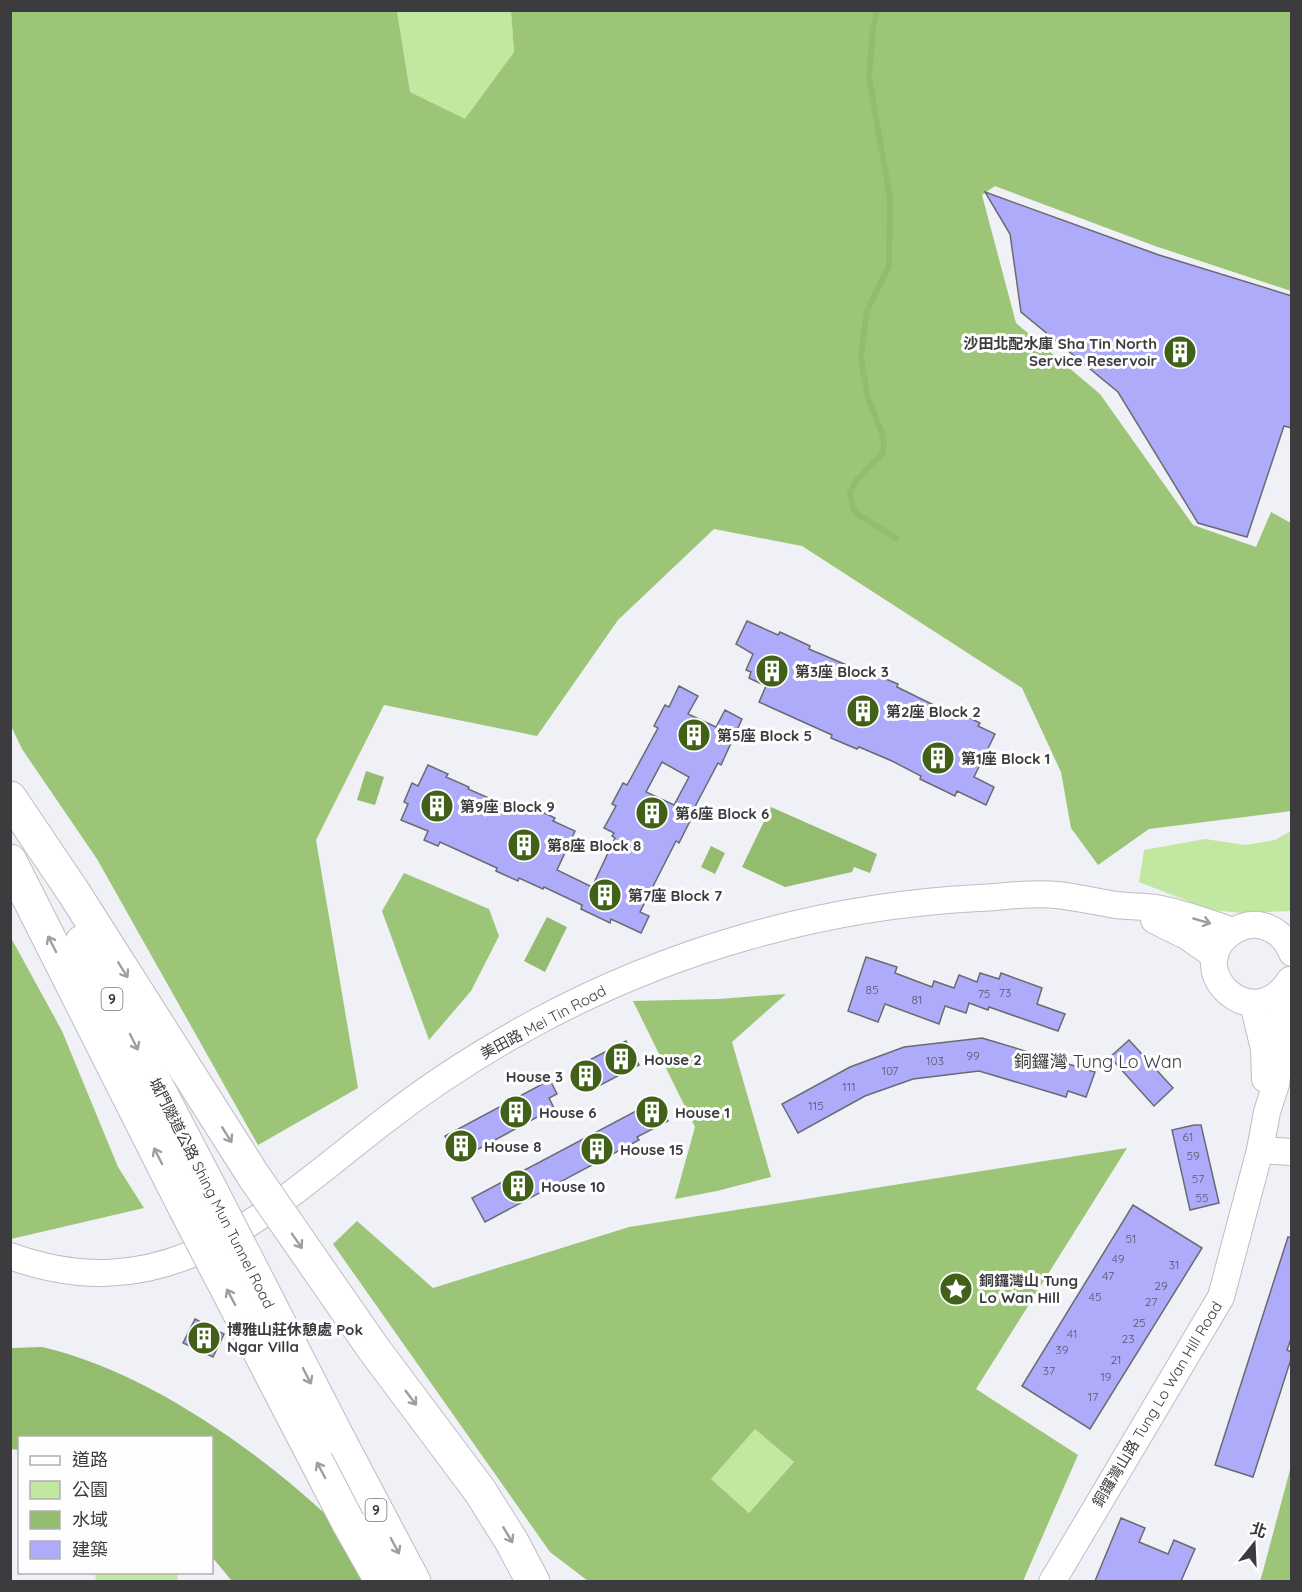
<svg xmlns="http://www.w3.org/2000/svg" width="1302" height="1592" viewBox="0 0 1302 1592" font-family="Quicksand,'Noto Sans TC',sans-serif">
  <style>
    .green { fill: #c2e7a1 }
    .forest { fill: #9cc577; fill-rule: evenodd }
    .water { fill: #94bc6f }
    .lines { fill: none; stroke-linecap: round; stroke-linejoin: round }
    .stream { stroke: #94bc6f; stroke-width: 6 }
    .building { fill: #adabfa; stroke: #6a6a70; stroke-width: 1.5; fill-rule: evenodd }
    .minor-casing { stroke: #bdbdc3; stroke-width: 28 }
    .highway-casing { stroke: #bdbdc3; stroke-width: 35 }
    .minor { stroke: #fff; stroke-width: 26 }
    .highway { stroke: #fff; stroke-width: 33 }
    .highway-bridge-casing { stroke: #bdbdc3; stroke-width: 35; stroke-linecap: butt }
    .highway-bridge { stroke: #fff; stroke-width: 33 }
    .oneway { stroke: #9e9e9f }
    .labels { text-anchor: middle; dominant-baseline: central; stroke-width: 6; stroke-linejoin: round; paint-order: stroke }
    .number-label { font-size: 12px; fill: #58586e }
    .shield { fill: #fefefe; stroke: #767678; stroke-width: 1.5 }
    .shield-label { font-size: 14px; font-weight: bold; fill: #3c3c3f }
    .poi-label { font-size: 15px; font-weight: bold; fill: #3c3c3f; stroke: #fefefe; text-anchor: start }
    .street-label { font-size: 15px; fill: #3c3c3f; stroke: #fefefe }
    .quarter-label { font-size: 18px; fill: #3c3c3f; stroke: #fefefe }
  </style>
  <rect width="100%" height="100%" fill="#f0f0f7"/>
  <!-- green -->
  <g class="green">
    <path d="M 397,11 L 511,11 L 514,52 L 465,120 L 410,92 Z"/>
    <path d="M 1291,831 L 1291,911 L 1241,913 L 1211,910 L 1139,882 L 1144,850 L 1205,839 L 1245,845 L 1275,840 Z"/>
    <path d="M 755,1428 L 794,1462 L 749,1513 L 711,1479 Z"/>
    <path d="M 95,1573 L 177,1573 L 178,1581 L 96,1581 Z"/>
  </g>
  <!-- forest -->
  <g class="forest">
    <path d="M 11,11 L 397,11 L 410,92 L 465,119 L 514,52 L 511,11 L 1291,11 L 1291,291 L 1155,246 L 995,186 L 982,195 L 1016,323 L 1100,394 L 1193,525 L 1256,547 L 1271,512 L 1291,523 L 1291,811 L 1149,829 L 1098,865 L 1071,828 L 1061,772 L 1022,688 L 802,546 L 714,529 L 618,620 L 537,736 L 384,705 L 316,840 L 358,1088 L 258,1145 L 97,859 L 22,749 L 11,726 Z"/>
    <path d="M 404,873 L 489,909 L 499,936 L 471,991 L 429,1040 L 382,911 Z"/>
    <path d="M 10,936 L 62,1031 L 118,1167 L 144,1208 L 11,1239 Z"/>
    <path d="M 786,994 L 732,1042 L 771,1177 L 717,1191 L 675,1199 L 695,1127 L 633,1001 L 718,999 Z"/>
    <path d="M 1127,1148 L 976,1389 L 1078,1455 L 1023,1581 L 588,1581 L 550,1552 L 333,1244 L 357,1221 L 433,1288 L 629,1227 ZM 755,1429 L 794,1462 L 749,1513 L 711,1479 Z"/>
    <path d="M 1291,1466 L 1291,1581 L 1260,1581 L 1263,1571 Z"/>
  </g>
  <!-- water -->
  <g class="water">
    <path d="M 366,771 L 384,777 L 375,805 L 357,800 Z"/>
    <path d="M 771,807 L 877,854 L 870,873 L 854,867 L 852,872 L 785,887 L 742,867 Z"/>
    <path d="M 711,846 L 725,853 L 715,874 L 701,867 Z"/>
    <path d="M 547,917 L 567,927 L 545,972 L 524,961 Z"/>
    <path d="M 42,1347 C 153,1372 280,1465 358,1546 C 368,1557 377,1570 387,1581 L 232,1581 L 212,1557 L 212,1438 L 20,1438 L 19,1450 L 11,1449 L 11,1348 Z"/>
  </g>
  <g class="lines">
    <!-- stream -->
    <path class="stream" d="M 877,10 L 873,29 L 869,77 L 890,198 L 889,266 L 867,311 L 861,358 L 868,398 L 882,433 L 884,443 L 883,453 L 856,481 L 850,493 L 853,508 L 857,514 L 896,538"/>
  </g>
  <!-- building -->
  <g class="building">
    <path d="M 985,192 L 1159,255 L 1292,296 L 1292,428 L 1284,426 L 1247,537 L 1198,523 L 1118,392 L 1021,312 L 1010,234 Z"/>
    <path d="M 747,621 L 778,635 L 780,632 L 810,646 L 809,649 L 870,675 L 871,673 L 898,684 L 897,687 L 958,717 L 960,713 L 980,723 L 978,726 L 995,734 L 974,777 L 994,787 L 986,805 L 957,791 L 955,796 L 920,779 L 921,776 L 892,761 L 859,747 L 857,749 L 831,738 L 832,735 L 759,702 L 766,686 L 749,678 L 751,672 L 746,670 L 753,654 L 736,644 Z"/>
    <path d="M 679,686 L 698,696 L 688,714 L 716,727 L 725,710 L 742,719 L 721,765 L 718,763 L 688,820 L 690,821 L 679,843 L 676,841 L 640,912 L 649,916 L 641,933 L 611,919 L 610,923 L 581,909 L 582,905 L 544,887 L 543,889 L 519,878 L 518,881 L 496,871 L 497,868 L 440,842 L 438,846 L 424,840 L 428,831 L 401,820 L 408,804 L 404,802 L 412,783 L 418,786 L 428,765 L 448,774 L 446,777 L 469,787 L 468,789 L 507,806 L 510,801 L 532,811 L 534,808 L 555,818 L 553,821 L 575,831 L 557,870 L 592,887 L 615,838 L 612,836 L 614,833 L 604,828 L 616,806 L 612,804 L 623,783 L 627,785 L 638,765 L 658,728 L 654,726 L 665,705 L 669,707 ZM 662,762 L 689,777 L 674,805 L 646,792 Z"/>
    <path d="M 866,957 L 897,967 L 895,973 L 932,987 L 934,981 L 954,988 L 959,975 L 977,982 L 980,973 L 999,979 L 1001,973 L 1042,988 L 1037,1004 L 1065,1014 L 1058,1031 L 989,1007 L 988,1010 L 969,1003 L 966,1013 L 945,1006 L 939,1024 L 885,1004 L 878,1022 L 848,1011 Z"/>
    <path d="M 982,1038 L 1095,1072 L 1086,1097 L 1068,1091 L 1066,1097 L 979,1071 L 913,1079 L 865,1096 L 798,1133 L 782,1104 L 850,1067 L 904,1047 Z"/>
    <path d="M 1129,1040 L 1173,1088 L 1154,1106 L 1110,1057 Z"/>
    <path d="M 626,1041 L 639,1065 L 589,1091 L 576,1067 Z"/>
    <path d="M 550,1080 L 557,1094 L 549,1098 L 554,1108 L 458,1160 L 445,1136 Z"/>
    <path d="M 654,1097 L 668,1121 L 637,1137 L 639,1140 L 485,1222 L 472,1198 L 640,1109 L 638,1105 Z"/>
    <path d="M 1194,1125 L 1201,1125 L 1219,1203 L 1190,1210 L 1172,1130 Z"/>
    <path d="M 1133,1205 L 1202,1248 L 1090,1429 L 1022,1386 Z"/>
    <path d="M 1288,1237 L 1292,1238 L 1292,1336 L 1287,1350 L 1292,1352 L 1292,1356 L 1253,1477 L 1215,1465 Z"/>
    <path d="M 195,1319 L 224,1334 L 213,1357 L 183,1343 Z"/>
    <path d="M 1121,1518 L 1145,1528 L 1139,1542 L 1168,1554 L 1174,1540 L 1195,1549 L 1181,1581 L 1095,1581 Z"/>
  </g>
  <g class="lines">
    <defs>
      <g id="minor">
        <path d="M 1154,920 L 1188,937 L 1215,956"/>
        <path d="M 1290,980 C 1253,1038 1184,971 1228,935 C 1237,928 1247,924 1258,925 C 1274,927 1286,938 1292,953"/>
        <path d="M 1253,1003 L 1264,1049 L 1265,1079"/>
        <path d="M 1260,1150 L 1292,1152"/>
        <path d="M 10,1256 C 170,1314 266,1212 383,1122 C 430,1085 480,1053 533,1024 C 669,950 823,906 978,898 C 1003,897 1032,892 1057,895 C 1075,897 1092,901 1110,904 C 1125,907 1141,906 1156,908 C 1181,912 1209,923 1233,931"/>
        <path d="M 1052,1582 L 1221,1297 L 1260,1150 L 1267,1112 L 1276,1084 L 1281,1045 L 1283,990"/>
      </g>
      <g id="highway">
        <path d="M 10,798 L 74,893 L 253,1175"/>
        <path d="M 10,861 L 185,1208"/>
        <path d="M 82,942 L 213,1194"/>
        <path d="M 338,1438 L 414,1582"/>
        <path d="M 480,1491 L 512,1542 L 533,1582"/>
        <path d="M 348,1522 L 382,1582"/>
      </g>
    </defs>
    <!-- minor casing -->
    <use href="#minor" class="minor-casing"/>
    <!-- highway casing -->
    <use href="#highway" class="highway-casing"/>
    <!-- minor -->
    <use href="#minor" class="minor"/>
    <!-- highway -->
    <use href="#highway" class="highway"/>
    <defs>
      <g id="highway-bridge">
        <path d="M 253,1175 L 373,1348 L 480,1491"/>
        <path d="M 213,1194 L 338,1438"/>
        <path d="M 185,1208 L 348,1522"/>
      </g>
    </defs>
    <!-- highway-bridge casing -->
    <use href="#highway-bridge" class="highway-bridge-casing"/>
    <!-- highway-bridge -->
    <use href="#highway-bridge" class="highway-bridge"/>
  </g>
  <!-- one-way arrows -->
  <defs><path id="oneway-shaft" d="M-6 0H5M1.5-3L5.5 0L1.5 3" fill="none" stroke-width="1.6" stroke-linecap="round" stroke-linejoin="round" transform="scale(1.5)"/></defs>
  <g class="oneway">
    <use href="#oneway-shaft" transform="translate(1202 921) rotate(16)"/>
    <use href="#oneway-shaft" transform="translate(52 944) rotate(-117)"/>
    <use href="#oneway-shaft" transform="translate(123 970) rotate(58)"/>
    <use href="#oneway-shaft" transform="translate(134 1042) rotate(63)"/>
    <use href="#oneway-shaft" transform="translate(227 1135) rotate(58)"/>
    <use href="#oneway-shaft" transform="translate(158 1156) rotate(-117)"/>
    <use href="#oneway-shaft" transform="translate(297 1241) rotate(55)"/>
    <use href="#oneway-shaft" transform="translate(231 1297) rotate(-118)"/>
    <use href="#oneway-shaft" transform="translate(307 1376) rotate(63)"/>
    <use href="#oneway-shaft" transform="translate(411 1398) rotate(53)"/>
    <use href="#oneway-shaft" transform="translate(321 1470) rotate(-118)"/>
    <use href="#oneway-shaft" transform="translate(508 1535) rotate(59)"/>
    <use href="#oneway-shaft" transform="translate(395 1546) rotate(62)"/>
  </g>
  <!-- icons -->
  <defs>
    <symbol id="building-disc" viewBox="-11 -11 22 22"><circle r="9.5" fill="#406117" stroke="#fefefe"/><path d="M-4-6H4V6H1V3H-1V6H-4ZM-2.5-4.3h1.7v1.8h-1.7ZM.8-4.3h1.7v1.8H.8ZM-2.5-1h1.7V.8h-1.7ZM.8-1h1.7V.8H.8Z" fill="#fff"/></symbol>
    <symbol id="sight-disc" viewBox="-11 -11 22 22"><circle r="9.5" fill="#406117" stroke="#fefefe"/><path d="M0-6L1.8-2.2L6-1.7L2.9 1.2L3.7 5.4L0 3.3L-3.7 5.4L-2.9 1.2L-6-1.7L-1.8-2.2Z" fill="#fff"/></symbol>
  </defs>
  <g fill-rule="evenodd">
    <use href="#building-disc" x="1161" y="333" width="38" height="38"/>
    <use href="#building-disc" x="753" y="652" width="38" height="38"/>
    <use href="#building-disc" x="844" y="692" width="38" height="38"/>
    <use href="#building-disc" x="675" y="716" width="38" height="38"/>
    <use href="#building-disc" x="919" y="739" width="38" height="38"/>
    <use href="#building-disc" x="418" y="787" width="38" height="38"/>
    <use href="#building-disc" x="633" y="794" width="38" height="38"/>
    <use href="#building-disc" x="505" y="826" width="38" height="38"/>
    <use href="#building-disc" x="586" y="876" width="38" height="38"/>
    <use href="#building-disc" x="602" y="1040" width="38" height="38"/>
    <use href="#building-disc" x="567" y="1057" width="38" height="38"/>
    <use href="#building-disc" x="497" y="1093" width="38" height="38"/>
    <use href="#building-disc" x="633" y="1093" width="38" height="38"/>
    <use href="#building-disc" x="442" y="1127" width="38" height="38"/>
    <use href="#building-disc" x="578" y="1130" width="38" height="38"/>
    <use href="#building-disc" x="499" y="1167" width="38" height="38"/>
    <use href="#sight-disc" x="937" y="1270" width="38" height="38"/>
    <use href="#building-disc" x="185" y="1319" width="38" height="38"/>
  </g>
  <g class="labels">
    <!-- number labels -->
    <g class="number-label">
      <text x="872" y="989">85</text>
      <text x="1005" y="992">73</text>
      <text x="984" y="993">75</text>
      <text x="917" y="999">81</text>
      <text x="973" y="1055">99</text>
      <text x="935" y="1060">103</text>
      <text x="890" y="1070">107</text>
      <text x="849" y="1086">111</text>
      <text x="816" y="1105">115</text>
      <text x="1188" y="1136">61</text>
      <text x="1193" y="1155">59</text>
      <text x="1198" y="1178">57</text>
      <text x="1202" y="1197">55</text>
      <text x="1131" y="1238">51</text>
      <text x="1118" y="1258">49</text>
      <text x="1174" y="1264">31</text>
      <text x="1108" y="1275">47</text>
      <text x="1161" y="1285">29</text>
      <text x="1095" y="1296">45</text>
      <text x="1151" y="1301">27</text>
      <text x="1139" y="1322">25</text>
      <text x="1072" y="1333">41</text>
      <text x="1128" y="1338">23</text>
      <text x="1062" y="1349">39</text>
      <text x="1116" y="1359">21</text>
      <text x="1049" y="1370">37</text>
      <text x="1106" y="1376">19</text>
      <text x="1093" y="1396">17</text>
    </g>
    <!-- shield labels -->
    <g class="shield">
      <rect x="101.5" y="988" width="21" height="22" rx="4.5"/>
      <rect x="365.5" y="1499" width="21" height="22" rx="4.5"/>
    </g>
    <g class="shield-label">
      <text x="112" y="999">9</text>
      <text x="376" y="1510">9</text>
    </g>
    <!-- poi labels -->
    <g class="poi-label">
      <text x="1157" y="343" text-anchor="end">沙田北配水庫 Sha Tin North<tspan x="1157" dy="17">Service Reservoir</tspan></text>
      <text x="795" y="671">第3座 Block 3</text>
      <text x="886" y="711">第2座 Block 2</text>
      <text x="717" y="735">第5座 Block 5</text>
      <text x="961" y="758">第1座 Block 1</text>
      <text x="460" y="806">第9座 Block 9</text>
      <text x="675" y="813">第6座 Block 6</text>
      <text x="547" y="845">第8座 Block 8</text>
      <text x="628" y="895">第7座 Block 7</text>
      <text x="644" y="1059">House 2</text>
      <text x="563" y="1076" text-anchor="end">House 3</text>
      <text x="539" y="1112">House 6</text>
      <text x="675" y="1112">House 1</text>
      <text x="484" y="1146">House 8</text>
      <text x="620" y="1149">House 15</text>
      <text x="541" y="1186">House 10</text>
      <text x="979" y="1280">銅鑼灣山 Tung<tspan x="979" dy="17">Lo Wan Hill</tspan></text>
      <text x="227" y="1329">博雅山莊休憩處 Pok<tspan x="227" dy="17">Ngar Villa</tspan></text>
    </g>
    <!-- street labels -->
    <g class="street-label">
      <text transform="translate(543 1022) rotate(-28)">美田路 Mei Tin Road</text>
      <text transform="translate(212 1193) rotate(63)">城門隧道公路 Shing Mun Tunnel Road</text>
      <text transform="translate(1157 1404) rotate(-59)">銅鑼灣山路 Tung Lo Wan Hill Road</text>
    </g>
    <!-- quarter labels -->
    <g class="quarter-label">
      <text x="1098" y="1061">銅鑼灣 Tung Lo Wan</text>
    </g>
  </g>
  <!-- border -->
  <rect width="1302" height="1592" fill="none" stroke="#3c3c3f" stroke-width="24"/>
  <!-- legend -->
  <rect x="18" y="1436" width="195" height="138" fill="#fefefe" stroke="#b0b0b2" stroke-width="1.5"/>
  <rect x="30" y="1456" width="30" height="9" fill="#ffffff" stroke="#b0b0b2" stroke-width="1.5"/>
  <text x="72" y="1466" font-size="18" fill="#3c3c3f">道路</text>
  <rect x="30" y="1481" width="30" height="18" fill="#c2e7a1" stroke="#b0b0b2" stroke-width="1.5"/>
  <text x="72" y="1496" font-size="18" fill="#3c3c3f">公園</text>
  <rect x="30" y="1511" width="30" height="18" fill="#94bc6f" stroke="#b0b0b2" stroke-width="1.5"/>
  <text x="72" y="1526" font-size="18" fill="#3c3c3f">水域</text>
  <rect x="30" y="1541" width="30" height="18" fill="#adabfa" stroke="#b0b0b2" stroke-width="1.5"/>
  <text x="72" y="1556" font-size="18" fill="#3c3c3f">建築</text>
  <!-- north arrow -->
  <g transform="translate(1254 1544) rotate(18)" stroke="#fefefe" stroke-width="4.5" paint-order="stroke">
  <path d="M0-4.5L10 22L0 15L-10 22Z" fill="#3c3c3f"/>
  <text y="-9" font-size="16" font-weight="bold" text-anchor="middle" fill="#3c3c3f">北</text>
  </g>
</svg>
